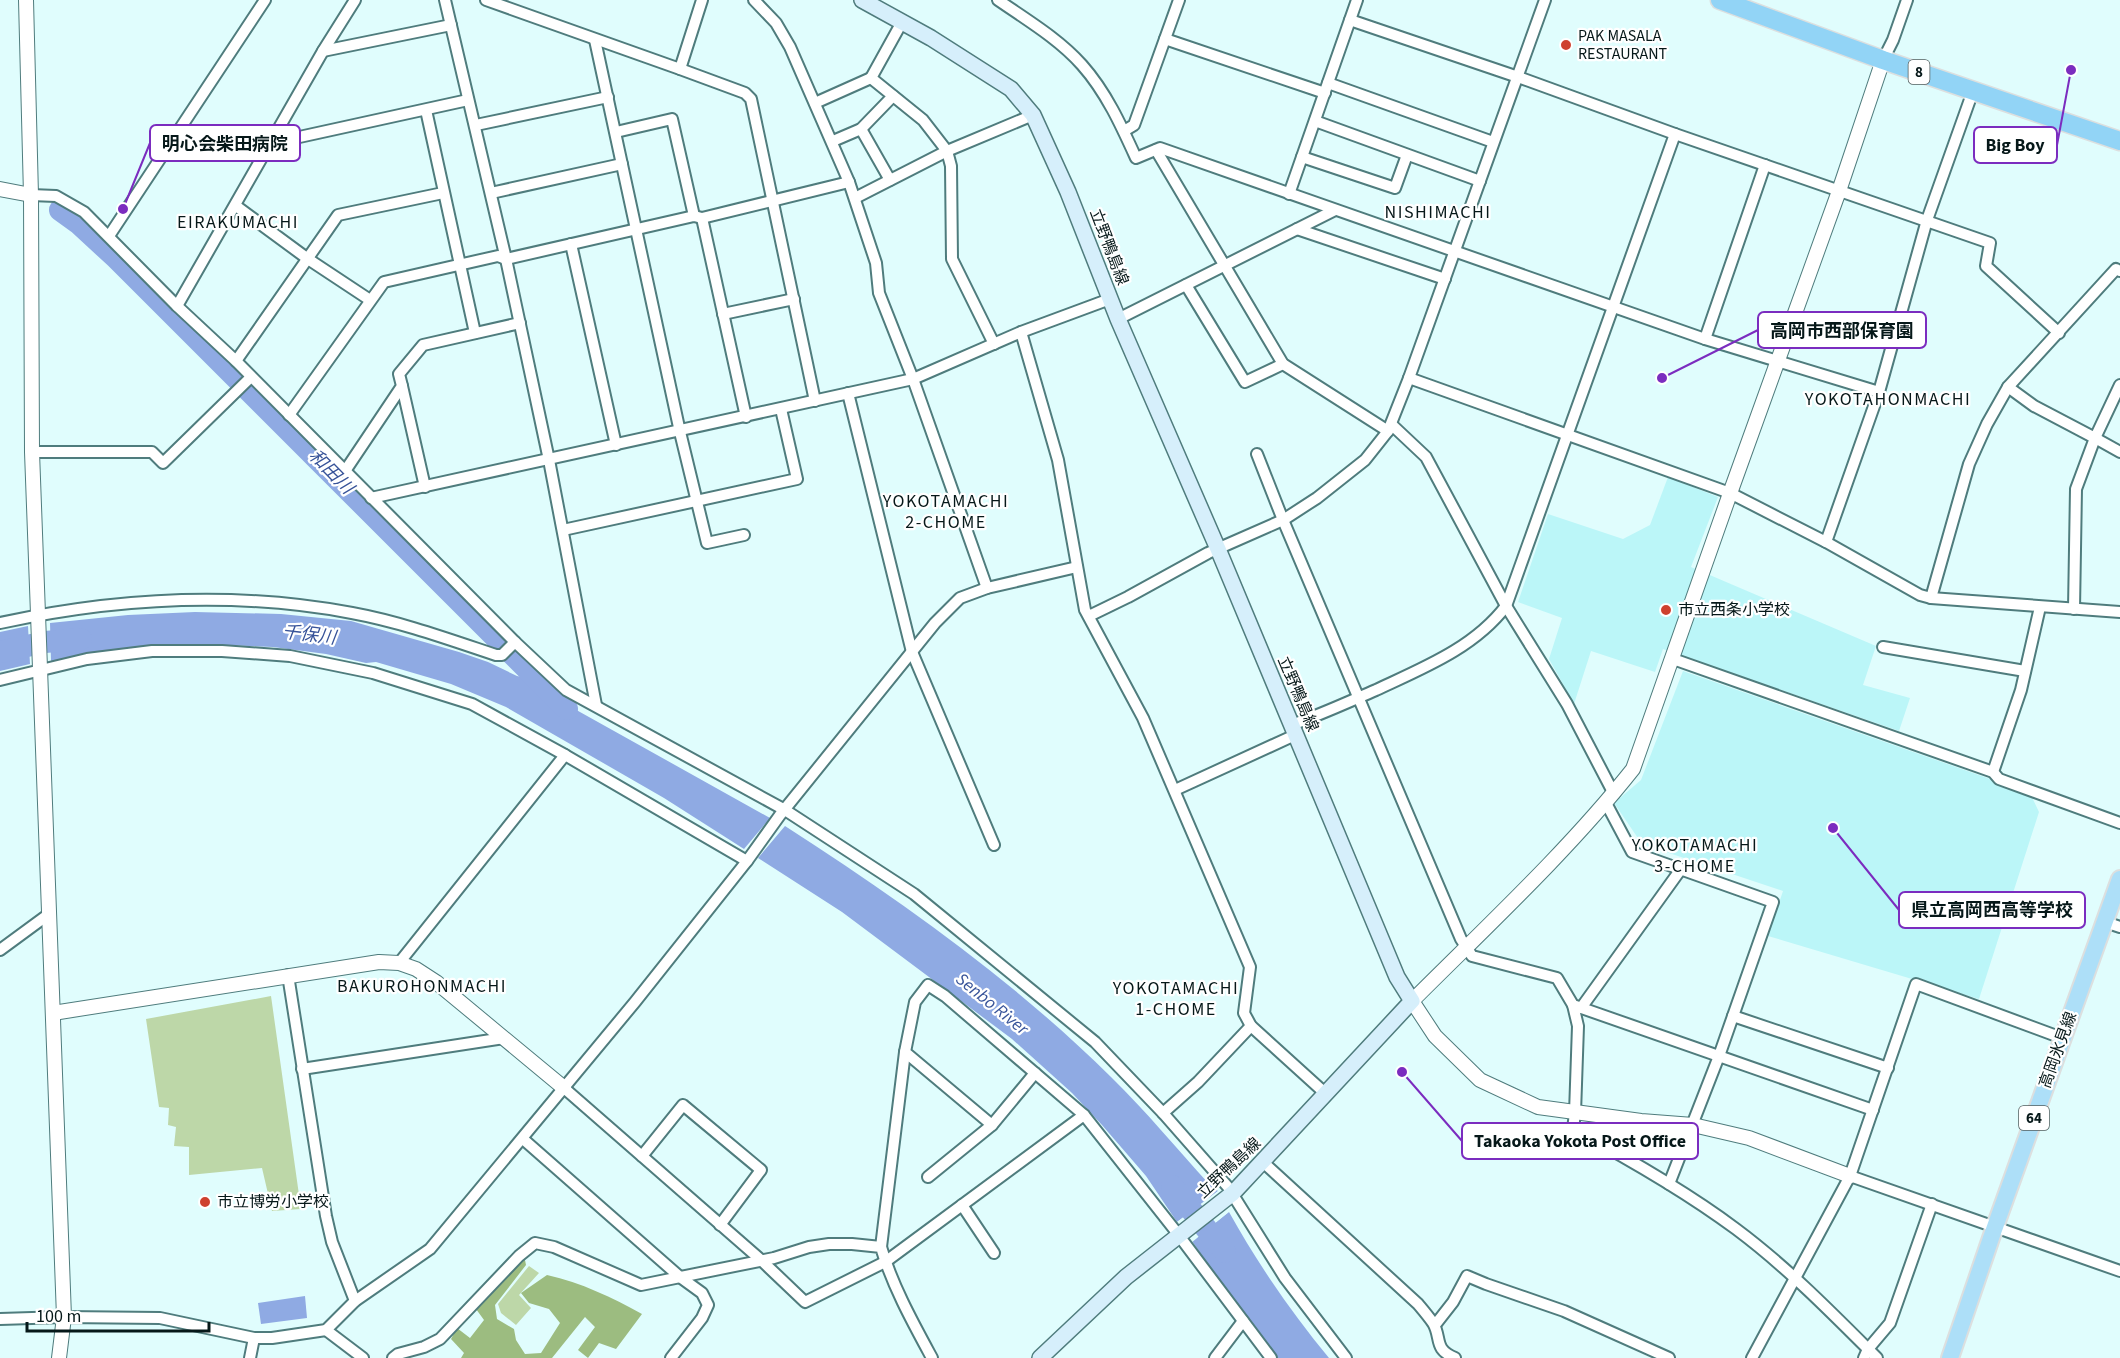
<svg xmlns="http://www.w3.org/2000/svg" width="2120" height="1358" viewBox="0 0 2120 1358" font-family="'Source Sans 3','Noto Sans JP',sans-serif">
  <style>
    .built { fill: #bbf6f8 }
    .green { fill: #bdd7a8 }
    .forest { fill: #9cbc80 }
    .water { fill: #8faae3 }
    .pier { fill: #e0fdfd }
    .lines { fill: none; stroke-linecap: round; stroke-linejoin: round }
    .river { stroke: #8faae3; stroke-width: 22 }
    .minor-casing { stroke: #4f7c7d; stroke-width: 14 }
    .tertiary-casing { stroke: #4f7c7d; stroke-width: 16 }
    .secondary-casing { stroke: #4f7c7d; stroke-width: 18 }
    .primary-casing { stroke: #dcdfdf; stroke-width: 20 }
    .trunk-casing { stroke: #dcdfdf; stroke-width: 21 }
    .minor { stroke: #fff; stroke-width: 10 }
    .tertiary { stroke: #fff; stroke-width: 14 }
    .secondary { stroke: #d6effb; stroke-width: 15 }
    .primary { stroke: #addff8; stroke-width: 16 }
    .trunk { stroke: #92d4f6; stroke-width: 18 }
    .poi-dot { fill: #ce412f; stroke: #fff; stroke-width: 2 }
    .labels { text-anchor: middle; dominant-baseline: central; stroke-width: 4.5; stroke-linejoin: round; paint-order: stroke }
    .shield { fill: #fff; stroke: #515d5e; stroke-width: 1.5 }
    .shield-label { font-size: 15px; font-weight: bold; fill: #061819 }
    .poi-label { font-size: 16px; fill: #061819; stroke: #fff; text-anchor: start }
    .street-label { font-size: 16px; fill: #061819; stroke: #fff }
    .neighbourhood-label { font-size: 18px; letter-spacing: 1.5px; fill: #061819; stroke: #fff }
    .water-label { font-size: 18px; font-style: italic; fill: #375399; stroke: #fff }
    .leader { fill: none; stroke: #7b2cbf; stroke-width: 2 }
    .callout-dot { fill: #7b2cbf; stroke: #fff; stroke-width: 2 }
    .callout { fill: #fff; stroke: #7b2cbf; stroke-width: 2 }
    .callout-label { font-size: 18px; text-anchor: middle; font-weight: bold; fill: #061819 }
  </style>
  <rect width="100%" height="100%" fill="#e0fdfd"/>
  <!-- built -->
  <g class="built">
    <path d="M 1668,477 L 1718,497 L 1691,567 L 1876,646 L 1863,685 L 1910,698 L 1899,731 L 1663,649 L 1655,672 L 1591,651 L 1574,704 L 1549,659 L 1562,618 L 1518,602 L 1548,514 L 1623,539 L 1650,525 Z"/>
    <path d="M 1683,671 L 2030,793 L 2039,812 L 1979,999 L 1768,936 L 1783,891 L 1642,844 L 1614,803 L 1641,780 Z"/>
  </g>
  <!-- green -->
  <g class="green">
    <path d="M 271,996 L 301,1209 L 272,1211 L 262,1168 L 189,1175 L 189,1147 L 174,1146 L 176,1127 L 168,1125 L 169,1108 L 159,1107 L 146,1019 Z"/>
    <path d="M 529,1266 L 539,1273 L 519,1295 L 531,1308 L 516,1325 L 501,1313 L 498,1304 Z"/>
  </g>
  <!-- forest -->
  <path class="forest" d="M 519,1260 L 525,1260 L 526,1265 L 495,1305 L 497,1319 L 514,1329 L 516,1340 L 525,1354 L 541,1353 L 560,1323 L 549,1309 L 529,1303 L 521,1293 L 547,1275 C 582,1283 611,1297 642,1314 L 616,1349 L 599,1343 L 588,1358 L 578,1350 L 595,1327 L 585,1317 L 552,1358 L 461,1358 L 464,1353 L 451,1339 L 457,1328 L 470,1338 L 484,1320 L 476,1309 Z"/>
  <!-- water -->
  <g class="water">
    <path d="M 195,612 L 281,614 L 351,621 L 459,652 L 488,662 L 517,676 L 522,677 L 526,674 L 543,687 L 571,703 L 571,707 L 770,818 L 744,849 L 664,798 L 506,707 L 451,684 L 376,662 L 366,663 L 326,654 L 273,647 L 222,645 L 165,645 L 51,661 L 50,623 L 128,615 Z"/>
    <path d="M 28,626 L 30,664 L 0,671 L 0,632 Z"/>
    <path d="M 785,826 C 900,900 1013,980 1111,1077 C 1146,1111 1177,1149 1209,1184 L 1218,1191 L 1177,1222 L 1146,1176 L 1102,1125 L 1072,1093 L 1012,1039 L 842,912 L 758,858 Z"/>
    <path d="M 1229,1212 C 1258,1264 1291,1312 1329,1358 L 1276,1358 L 1230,1297 L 1192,1241 Z"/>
    <path d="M 305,1296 L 307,1318 L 261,1324 L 258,1303 Z"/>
  </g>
  <!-- pier -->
  <g class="pier">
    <path d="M 1221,1189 L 1220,1193 L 1179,1225 L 1177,1222 Z"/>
    <path d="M 1227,1209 L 1231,1210 L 1191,1243 L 1190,1238 Z"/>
  </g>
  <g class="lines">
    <!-- river -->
    <g class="river">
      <path d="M 60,210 L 78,223 L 116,258 L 567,709"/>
      <path d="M 0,652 L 45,642 L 81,639"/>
      <path d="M 1172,1186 L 1225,1252"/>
    </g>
    <defs>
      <g id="minor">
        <path d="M 445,0 L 506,259 L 549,460 L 596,705"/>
        <path d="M 486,0 L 680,69 L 702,0"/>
        <path d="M 754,0 L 776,23 L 790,47 L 849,182 L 876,263 L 879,293 L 913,379 L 987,588"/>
        <path d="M 998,0 C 1027,20 1059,39 1082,65 C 1106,92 1121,125 1136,158 L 1160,148 L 1705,339 L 1879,392"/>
        <path d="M 1350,20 L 1518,77 L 1675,134 L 1990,243 L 1986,266 L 2059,333"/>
        <path d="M 902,22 L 871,78 L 923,120 L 947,151 L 951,166 L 952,259 L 994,344"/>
        <path d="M 1165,39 L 1325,93"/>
        <path d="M 595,40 L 680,432 L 707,543 L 744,535"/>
        <path d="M 323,51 L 451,25"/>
        <path d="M 1883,60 L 1893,40 L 1907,0"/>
        <path d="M 680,69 L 745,93 L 751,99 L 815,401"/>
        <path d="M 1328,83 L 1493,142"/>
        <path d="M 815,103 L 871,78"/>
        <path d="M 426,110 L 475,333"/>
        <path d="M 1315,121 L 1480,181"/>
        <path d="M 476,125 L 608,97"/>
        <path d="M 861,129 L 890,180"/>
        <path d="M 1124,131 L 1134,125 L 1179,0"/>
        <path d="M 616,132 L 672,119 L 694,216"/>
        <path d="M 833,141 L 861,129 L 893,96"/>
        <path d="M 272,143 L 468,100"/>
        <path d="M 1156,150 L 1283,364 L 1388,431"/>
        <path d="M 1302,157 L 1395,188 L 1407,155"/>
        <path d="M 491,193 L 622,164"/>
        <path d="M 1289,194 L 1357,0"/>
        <path d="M 31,195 L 56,196 L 84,212 L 177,306 L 236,361 L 515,642 L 566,690 L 785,810 L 914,894 L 1095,1042 L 1163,1113 L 1228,1187 L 1285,1278 L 1346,1358"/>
        <path d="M 855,198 L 947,151 L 1033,115"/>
        <path d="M 236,206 L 308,259 L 370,300"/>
        <path d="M 702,218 L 746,417"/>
        <path d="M 1297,229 L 1445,279"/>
        <path d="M 109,236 L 265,0"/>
        <path d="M 571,244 L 616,445"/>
        <path d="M 1186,285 L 1245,382 L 1283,364"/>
        <path d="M 177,306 L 323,51 L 355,0"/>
        <path d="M 723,314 L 794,299"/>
        <path d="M 1118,319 L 1335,210"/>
        <path d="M 1021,332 L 1058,460 L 1085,610 L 1143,718 L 1250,967 L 1244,1013 L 1251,1026 L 1326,1094"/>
        <path d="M 1705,339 L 1765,165"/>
        <path d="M 236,361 L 338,215 L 443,193"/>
        <path d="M 1409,378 L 1730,493 L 1826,542 L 1920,595 L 1931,598 L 2120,612"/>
        <path d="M 402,386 L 425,487"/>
        <path d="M 2008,387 L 2034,406 L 2095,438 L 2120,385"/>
        <path d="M 848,393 L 912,652 L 994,845"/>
        <path d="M 289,415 L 384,282 L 498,256 L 506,259 L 694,216 L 702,218 L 849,182"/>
        <path d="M 1392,425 L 1426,457 L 1506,606 L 1567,704 L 1614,794"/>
        <path d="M 32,452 L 152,452 L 163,463 L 251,377"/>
        <path d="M 1257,454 L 1283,520 L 1461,939 L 1472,956 L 1557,978 L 1573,1005 L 1873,1110"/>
        <path d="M 345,471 L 402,386 L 399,374 L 423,345 L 520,323"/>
        <path d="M 371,498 L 913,379 L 1021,332 L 1110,299"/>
        <path d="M 563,530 L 797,479 L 781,409"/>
        <path d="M 1826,542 L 1879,392 L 1927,220 L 1973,91"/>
        <path d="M 1931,598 L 1969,464 L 1987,424 L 2008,387 L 2116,269 L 2120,271"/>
        <path d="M 2074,609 L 2076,489 L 2095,438 L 2120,452"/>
        <path d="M 1089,616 L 1128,597 L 1208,553 L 1283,520 L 1317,498 L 1365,460 L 1388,431 L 1409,378 L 1545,0"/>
        <path d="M 0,623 C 115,598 235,591 352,613 C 401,622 448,639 496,655 L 502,655 L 515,642"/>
        <path d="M 1883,647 L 2025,671"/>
        <path d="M 1673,659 L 1993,772 L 1999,779 L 2120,823"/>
        <path d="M 0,680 L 87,659 L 152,651 L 222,651 L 290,656 L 373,673 L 472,704 L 565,755 L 747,861"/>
        <path d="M 1291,725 C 1320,715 1348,702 1376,690 C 1423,668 1474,648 1506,606 L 1675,134"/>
        <path d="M 1993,772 L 2021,690 L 2040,607"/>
        <path d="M 1175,790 L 1295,735"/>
        <path d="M 1606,803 L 1632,852 L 1773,902 L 1719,1056 L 1669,1184"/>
        <path d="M 2105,922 L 2120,927"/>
        <path d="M 0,950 L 49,914"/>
        <path d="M 399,963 L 565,755"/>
        <path d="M 288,975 L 326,1216 L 332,1242 L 355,1301"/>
        <path d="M 1573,1005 L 1578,1026 L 1575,1113 L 1573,1129 C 1629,1159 1685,1191 1736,1229 C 1787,1267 1832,1313 1877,1358"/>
        <path d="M 1581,1008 L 1681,869"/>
        <path d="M 1733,1016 L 1888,1068"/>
        <path d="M 302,1069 L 504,1038"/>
        <path d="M 564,1088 L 761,1260 L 805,1302 L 885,1262 L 1084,1115"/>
        <path d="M 1163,1113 L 1198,1082 L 1251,1026"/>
        <path d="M 992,1125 L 905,1052 L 915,1002 L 928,985 L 945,996 L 1084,1115 L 1174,1229 L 1271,1358"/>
        <path d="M 523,1139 L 680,1277 L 702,1293 L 708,1305 L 702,1318 L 671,1358"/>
        <path d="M 642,1156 L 683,1105 L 761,1170 L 720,1225"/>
        <path d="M 1263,1162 L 1418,1304 C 1423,1310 1429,1317 1433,1323 C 1442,1338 1433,1349 1455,1358"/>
        <path d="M 1850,1176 L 2120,1271"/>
        <path d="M 928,1177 L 992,1125 L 1035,1073"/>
        <path d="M 962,1205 L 994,1253"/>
        <path d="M 881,1247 L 905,1052"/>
        <path d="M 0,1319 L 64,1317 L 160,1318 L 254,1338 L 272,1338 L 326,1330 L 355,1301 L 430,1249 L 635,1002 L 747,861 L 780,815 L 935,623 L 960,598 L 987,588 L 1077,567"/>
        <path d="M 1435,1325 L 1453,1302 L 1467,1276 L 1486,1284 L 1564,1311 L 1669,1358"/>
        <path d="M 326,1330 L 363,1358"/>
        <path d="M 250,1358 L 254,1338"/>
        <path d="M 393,1358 L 398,1354 L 424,1347 L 440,1339 L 519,1256 L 535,1243 L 554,1247 L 641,1285 L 774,1258 L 809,1247 L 829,1244 L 852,1244 L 881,1247 C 892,1285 913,1323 932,1358"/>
        <path d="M 1215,1358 L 1243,1321"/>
        <path d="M 1752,1358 L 1850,1176 L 1916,984 L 2062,1038"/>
        <path d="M 1864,1358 L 1868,1349 L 1890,1323 L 1932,1204"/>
      </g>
      <g id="tertiary">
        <path d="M 26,0 L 31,195 L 32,452 L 64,1317 L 59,1358"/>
        <path d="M 0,189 L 31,195"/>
        <path d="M 53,1013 L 379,962 L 399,963 L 416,969 L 436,982 L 564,1088"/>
        <path d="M 1850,1176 L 1749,1138 L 1693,1125 L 1641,1121 L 1538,1107 L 1480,1080 L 1435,1036 L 1412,1001 C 1486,927 1568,851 1633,769 L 1733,485 L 1839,191 L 1883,60"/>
      </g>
      <path id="secondary" d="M 862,0 L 931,38 L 1011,89 L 1033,115 L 1068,192 L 1118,319 L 1218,549 L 1397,977 L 1412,1001 L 1233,1193 L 1126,1277 L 1040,1358"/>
      <path id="primary" d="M 1950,1358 L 1991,1238 L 2120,879"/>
      <path id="trunk" d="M 1720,0 L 1883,60 L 2120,141"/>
    </defs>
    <!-- minor casing -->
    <use href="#minor" class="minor-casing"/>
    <!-- tertiary casing -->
    <use href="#tertiary" class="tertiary-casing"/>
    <!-- secondary casing -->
    <use href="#secondary" class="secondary-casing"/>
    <!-- primary casing -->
    <use href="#primary" class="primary-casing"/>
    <!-- trunk casing -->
    <use href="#trunk" class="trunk-casing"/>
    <!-- minor -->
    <use href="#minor" class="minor"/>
    <!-- tertiary -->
    <use href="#tertiary" class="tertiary"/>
    <!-- secondary -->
    <use href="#secondary" class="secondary"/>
    <!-- primary -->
    <use href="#primary" class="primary"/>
    <!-- trunk -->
    <use href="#trunk" class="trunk"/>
  </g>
  <!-- markers -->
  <g class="poi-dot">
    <circle cx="1566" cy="45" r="6"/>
    <circle cx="1666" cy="610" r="6"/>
    <circle cx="205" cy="1202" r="6"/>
  </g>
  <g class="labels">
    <!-- shield labels -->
    <g class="shield">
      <rect x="1908.5" y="60" width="21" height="24" rx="4.5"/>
      <rect x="2019" y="1106" width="30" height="24" rx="4.5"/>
    </g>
    <g class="shield-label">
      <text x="1919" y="72">8</text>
      <text x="2034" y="1118">64</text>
    </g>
    <!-- poi labels -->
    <g class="poi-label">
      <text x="1578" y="36">PAK MASALA<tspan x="1578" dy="18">RESTAURANT</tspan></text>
      <text x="1678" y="610">市立西条小学校</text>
      <text x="217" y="1202">市立博労小学校</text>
    </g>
    <!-- street labels -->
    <g class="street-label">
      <text transform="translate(1109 247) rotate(69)">立野鴨島線</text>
      <text transform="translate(1298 694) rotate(67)">立野鴨島線</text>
      <text transform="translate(2058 1050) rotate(-70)">高岡氷見線</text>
      <text transform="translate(1229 1168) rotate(-43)">立野鴨島線</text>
    </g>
    <!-- neighbourhood labels -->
    <g class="neighbourhood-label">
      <text x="1438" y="212">NISHIMACHI</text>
      <text x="238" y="222">EIRAKUMACHI</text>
      <text x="1888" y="399">YOKOTAHONMACHI</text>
      <text x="946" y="501">YOKOTAMACHI<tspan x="946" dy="21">2-CHOME</tspan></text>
      <text x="1695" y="845">YOKOTAMACHI<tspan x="1695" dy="21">3-CHOME</tspan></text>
      <text x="422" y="986">BAKUROHONMACHI</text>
      <text x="1176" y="988">YOKOTAMACHI<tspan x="1176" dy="21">1-CHOME</tspan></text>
    </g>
    <!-- water labels -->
    <g class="water-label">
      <text transform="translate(331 472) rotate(45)">和田川</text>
      <text transform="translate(309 635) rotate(7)">千保川</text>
      <text transform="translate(992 1004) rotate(39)">Senbo River</text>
    </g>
  </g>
  <!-- callouts -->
  <path class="leader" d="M123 209L150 143M2071 70L2057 145M1662 378L1758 330M1833 828L1899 910M1402 1072L1462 1141"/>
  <g class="callout-dot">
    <circle cx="123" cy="209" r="6"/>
    <circle cx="2071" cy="70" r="6"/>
    <circle cx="1662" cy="378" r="6"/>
    <circle cx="1833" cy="828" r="6"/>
    <circle cx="1402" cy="1072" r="6"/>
  </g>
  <g class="callout">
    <rect x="150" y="125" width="150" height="36" rx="6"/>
    <rect x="1974" y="127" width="83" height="36" rx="6"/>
    <rect x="1758" y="312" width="168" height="36" rx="6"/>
    <rect x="1899" y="892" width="186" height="36" rx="6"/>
    <rect x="1462" y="1123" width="236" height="36" rx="6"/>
  </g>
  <g class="callout-label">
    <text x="225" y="150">明心会柴田病院</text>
    <text x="2015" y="151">Big Boy</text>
    <text x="1842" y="337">高岡市西部保育園</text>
    <text x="1992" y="916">県立高岡西高等学校</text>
    <text x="1580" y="1147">Takaoka Yokota Post Office</text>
  </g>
  <!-- scale -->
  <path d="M27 1322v9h182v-9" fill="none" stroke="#061819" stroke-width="3"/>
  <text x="36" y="1322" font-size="18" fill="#061819" stroke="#ffffff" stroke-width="4.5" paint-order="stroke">100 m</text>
</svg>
